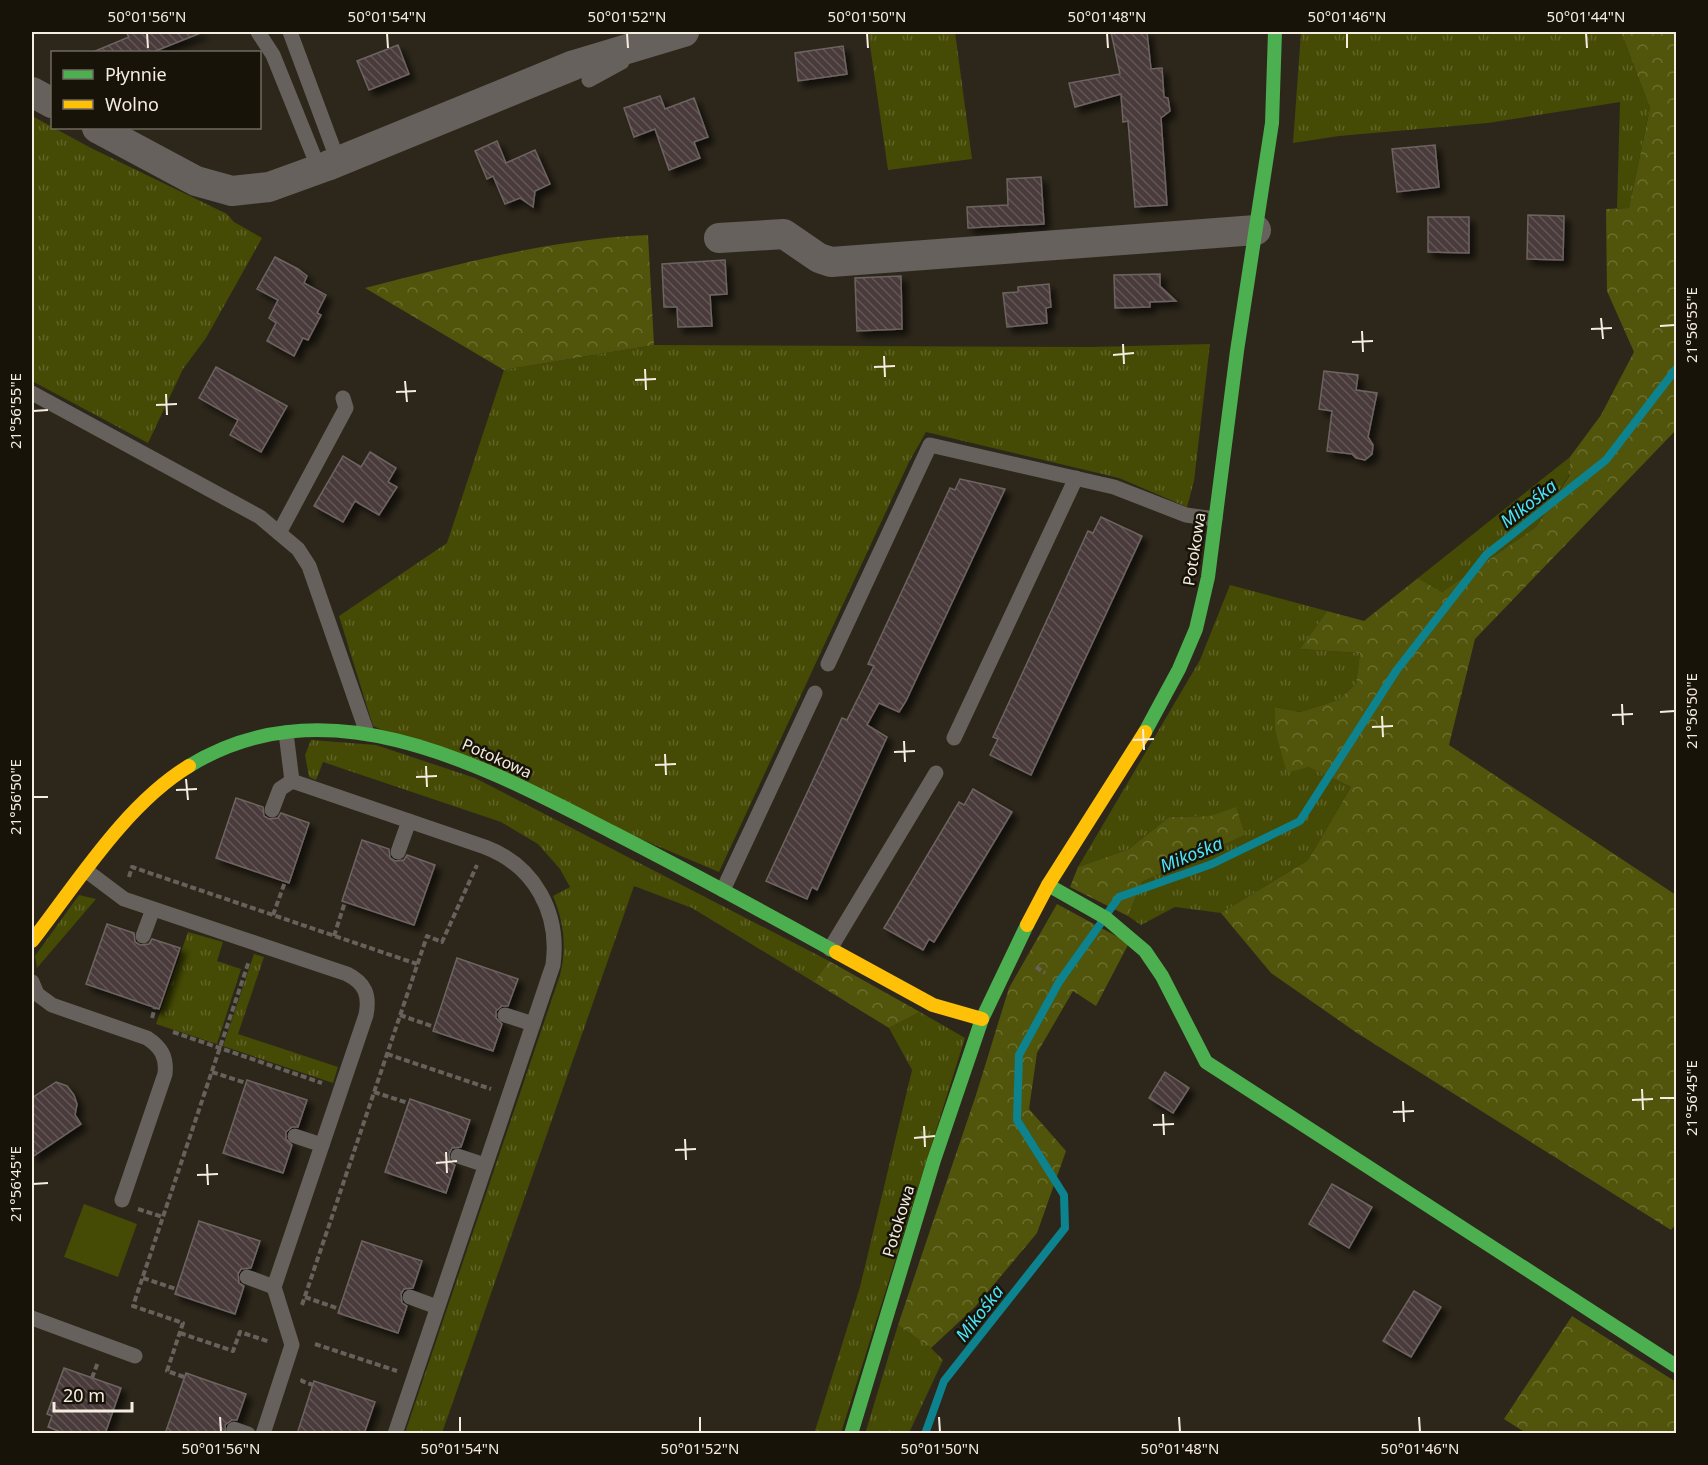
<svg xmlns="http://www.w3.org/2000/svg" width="1708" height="1465" viewBox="0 0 1708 1465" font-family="'Noto Sans',sans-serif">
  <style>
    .grass { fill: url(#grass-tufts) }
    .forest { fill: url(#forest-crowns) }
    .park { fill: #454a04 }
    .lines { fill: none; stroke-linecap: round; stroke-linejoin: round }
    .stream { stroke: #0c838f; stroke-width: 8 }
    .building { fill: url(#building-back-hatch); stroke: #6d6461; stroke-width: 1.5; filter: url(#shadow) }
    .path { stroke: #66615c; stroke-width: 4; stroke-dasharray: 6 3; stroke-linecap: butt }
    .lane { stroke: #66615c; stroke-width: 15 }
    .street { stroke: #66615c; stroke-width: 30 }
    .fast { stroke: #4caf50; stroke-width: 14 }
    .slow { stroke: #ffc107; stroke-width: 14 }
    .ticks { fill: none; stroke: #f5ede0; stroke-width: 2 }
    .labels { text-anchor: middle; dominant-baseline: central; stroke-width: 5; stroke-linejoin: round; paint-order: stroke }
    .street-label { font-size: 16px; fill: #f5ede0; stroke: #181309 }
    .water-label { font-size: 18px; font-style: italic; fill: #4ae6fa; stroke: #181309 }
    .neatline { fill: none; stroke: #f5ede0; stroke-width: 2 }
    .ticks-label { font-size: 15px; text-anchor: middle; fill: #f5ede0 }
  </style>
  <defs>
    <pattern id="grass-tufts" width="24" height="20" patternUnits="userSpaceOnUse" patternTransform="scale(1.5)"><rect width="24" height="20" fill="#454a04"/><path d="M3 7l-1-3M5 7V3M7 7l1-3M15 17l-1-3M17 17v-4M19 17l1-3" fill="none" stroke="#606428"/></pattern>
    <pattern id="forest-crowns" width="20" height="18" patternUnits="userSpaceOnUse" patternTransform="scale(1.5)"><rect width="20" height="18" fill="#50550b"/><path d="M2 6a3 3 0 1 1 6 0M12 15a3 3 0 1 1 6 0" fill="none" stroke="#6a6e2e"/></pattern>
    <pattern id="building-back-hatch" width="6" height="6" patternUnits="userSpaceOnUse" patternTransform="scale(1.5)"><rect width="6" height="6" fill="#4a3a3a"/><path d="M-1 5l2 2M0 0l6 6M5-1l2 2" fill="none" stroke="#655756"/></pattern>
    <filter id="shadow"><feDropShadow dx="5.5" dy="5.5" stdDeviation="3" flood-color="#0009"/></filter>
  </defs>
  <rect width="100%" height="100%" fill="#2d271b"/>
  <!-- grass -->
  <g class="grass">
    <path d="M 868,32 L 955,32 L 972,159 L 888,170 Z"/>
    <path d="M 1301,32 L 1621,32 L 1650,108 L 1629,208 L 1617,208 L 1620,102 L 1488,123 L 1339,136 L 1293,143 Z"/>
    <path d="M 32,116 L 91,148 L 227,214 L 234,222 L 262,238 L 206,338 L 183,369 L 148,443 L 32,381 Z"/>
    <path d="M 1210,344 L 1194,481 L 1187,507 L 1119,478 L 926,432 L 909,462 L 719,872 L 373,726 L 339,616 L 447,543 L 504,370 L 654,345 L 1091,347 Z"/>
    <path d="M 1570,457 L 1570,474 L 1536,527 L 1442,592 L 1418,578 Z"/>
    <path d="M 1230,585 L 1327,611 L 1300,649 L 1360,653 L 1356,684 L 1338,700 L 1300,712 L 1276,707 L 1308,767 L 1351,787 L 1308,860 L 1221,913 L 1175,907 L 1141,925 L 1128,916 L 1142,882 L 1245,835 L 1210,816 L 1169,817 L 1129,849 L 1078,867 L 1200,660 Z"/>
    <path d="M 311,740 L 376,745 L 475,778 L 829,961 L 814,982 L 692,908 L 634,886 L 442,1433 L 405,1433 L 560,975 C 567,948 564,922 553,896 L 570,887 L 560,869 L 538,844 L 501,822 L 323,762 L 316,780 L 309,777 L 305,755 Z"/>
    <path d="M 79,895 L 96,899 L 37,968 L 35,956 Z"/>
    <path d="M 188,932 L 223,942 L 217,961 L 241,969 L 217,1044 L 156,1024 Z"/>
    <path d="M 254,954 L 264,957 L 238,1034 L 338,1067 L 333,1083 L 223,1046 Z"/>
    <path d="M 920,1012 L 965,1038 L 841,1433 L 814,1434 L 860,1287 L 912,1070 L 889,1028 Z"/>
    <path d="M 898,1325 L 931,1348 L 943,1360 L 909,1433 L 865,1434 Z"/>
  </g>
  <!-- forest -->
  <g class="forest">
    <path d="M 1621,32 L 1676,32 L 1676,430 L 1475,639 L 1449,745 L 1676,895 L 1676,1224 L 1671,1230 L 1357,1033 L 1271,973 L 1221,913 L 1308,860 L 1351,787 L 1308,767 L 1287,773 L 1275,730 L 1275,707 L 1300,712 L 1338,700 L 1356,684 L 1360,653 L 1300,649 L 1327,611 L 1364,621 L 1418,578 L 1442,592 L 1536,527 L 1570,475 L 1570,457 L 1601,415 L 1634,352 L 1607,291 L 1606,209 L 1629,208 L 1650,108 Z"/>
    <path d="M 648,235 L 654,345 L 504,370 L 365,288 C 458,264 551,239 648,235 Z"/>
    <path d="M 1236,807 L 1245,835 L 1142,882 L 1128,916 L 1070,887 L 1078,867 L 1129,849 L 1169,817 L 1210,816 Z"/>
    <path d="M 1057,904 L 1129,943 L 1096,1006 L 1073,991 L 1037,1053 L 1029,1109 L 1066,1151 L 1037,1233 L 975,1307 L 931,1348 L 898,1325 L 976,1095 L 1009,988 Z"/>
    <path d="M 829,961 L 920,1012 L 889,1028 L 814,982 Z"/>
    <path d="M 1572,1316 L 1676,1382 L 1676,1433 L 1526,1433 L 1504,1419 Z"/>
  </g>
  <!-- park -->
  <path class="park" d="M 84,1204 L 137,1224 L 118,1277 L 64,1257 Z"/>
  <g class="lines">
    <!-- stream -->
    <g class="stream">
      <path d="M 1109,911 L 1119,897 L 1212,864 L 1300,821 L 1396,671 L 1486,555 L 1606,460 L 1676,369"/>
      <path d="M 925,1434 L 944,1381 L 1065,1228 L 1064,1195 L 1017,1120 L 1019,1055 L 1059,982 L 1101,923"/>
    </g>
  </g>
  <!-- building -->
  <g class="building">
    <path d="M 126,32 L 203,32 L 153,52 L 93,52 L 129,37 Z"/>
    <path d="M 1111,32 L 1147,32 L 1151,69 L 1162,68 L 1164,97 L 1168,98 L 1170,111 L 1161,118 L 1167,205 L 1135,207 L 1128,121 L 1123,122 L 1121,94 L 1075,107 L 1069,83 L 1120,74 Z"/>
    <path d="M 398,45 L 409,74 L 369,90 L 357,61 Z"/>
    <path d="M 843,46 L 847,74 L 798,81 L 795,53 Z"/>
    <path d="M 660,96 L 665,109 L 694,98 L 708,137 L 694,142 L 700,158 L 669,170 L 655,129 L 634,137 L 624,108 Z"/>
    <path d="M 497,141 L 506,163 L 535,150 L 550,184 L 535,191 L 533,207 L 520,198 L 505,204 L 493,176 L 487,179 L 475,151 Z"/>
    <path d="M 1435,145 L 1439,187 L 1397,192 L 1392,149 Z"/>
    <path d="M 1041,177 L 1044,224 L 968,228 L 967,207 L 1008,205 L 1007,179 Z"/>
    <path d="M 1528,215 L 1564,216 L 1563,260 L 1527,259 Z"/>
    <path d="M 1428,217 L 1469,217 L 1469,253 L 1428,252 Z"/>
    <path d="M 275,257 L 298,269 L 307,276 L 304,283 L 326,295 L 317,313 L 321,315 L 308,340 L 303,338 L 294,356 L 267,341 L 276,323 L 269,318 L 278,300 L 257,289 Z"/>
    <path d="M 725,260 L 727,294 L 710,295 L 712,326 L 678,327 L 677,307 L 664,307 L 662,264 Z"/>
    <path d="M 1160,274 L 1160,286 L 1176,301 L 1150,302 L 1150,307 L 1115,308 L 1114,275 Z"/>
    <path d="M 901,276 L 902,329 L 857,331 L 855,278 Z"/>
    <path d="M 1049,284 L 1051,307 L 1046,308 L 1047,323 L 1007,327 L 1003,293 L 1018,292 L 1018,287 Z"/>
    <path d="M 216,367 L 287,406 L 261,452 L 230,435 L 238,420 L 199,398 Z"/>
    <path d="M 1324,371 L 1358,375 L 1356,390 L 1377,393 L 1368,437 L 1373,445 L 1372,454 L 1365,460 L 1356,458 L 1352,454 L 1327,451 L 1332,411 L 1319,409 Z"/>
    <path d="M 370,452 L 396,468 L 388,482 L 397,487 L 379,515 L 355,501 L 343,522 L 314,506 L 343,456 L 361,467 Z"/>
    <path d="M 960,479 L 1005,489 L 906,701 L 899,712 L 879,703 L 867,725 L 887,737 L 817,890 L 812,887 L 807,899 L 766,881 L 842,718 L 847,720 L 874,666 L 868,664 L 950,488 L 955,490 Z"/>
    <path d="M 1101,517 L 1142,536 L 1031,775 L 990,755 L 998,739 L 993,737 L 1088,531 L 1093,533 Z"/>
    <path d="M 973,789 L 1012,812 L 934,942 L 929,939 L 923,950 L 884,928 L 959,802 L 964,805 Z"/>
    <path d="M 236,798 L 263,807 L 264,816 L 269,819 L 278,818 L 281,813 L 309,823 L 289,883 L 216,858 Z"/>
    <path d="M 362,840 L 389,849 L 390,858 L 395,861 L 404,860 L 407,855 L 435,865 L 414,925 L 342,901 Z"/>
    <path d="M 107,924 L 134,933 L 135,942 L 140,945 L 149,944 L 152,939 L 180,948 L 159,1009 L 86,984 Z"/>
    <path d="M 457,958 L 518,979 L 508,1006 L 502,1006 L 496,1011 L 496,1018 L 502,1024 L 493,1051 L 433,1031 Z"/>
    <path d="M 1165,1072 L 1189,1088 L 1173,1113 L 1149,1098 Z"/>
    <path d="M 247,1080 L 307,1100 L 298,1127 L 292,1127 L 286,1132 L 286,1139 L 292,1145 L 283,1173 L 223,1153 Z"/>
    <path d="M 56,1082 L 67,1086 L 74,1095 L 77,1104 L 75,1115 L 81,1124 L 32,1157 L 32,1098 Z"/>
    <path d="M 410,1099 L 470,1120 L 461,1147 L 452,1148 L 449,1154 L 450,1162 L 455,1165 L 446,1193 L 385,1172 Z"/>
    <path d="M 1332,1184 L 1372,1207 L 1349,1248 L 1309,1224 Z"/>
    <path d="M 199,1221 L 260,1241 L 251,1268 L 241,1269 L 238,1274 L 239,1283 L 244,1286 L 235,1314 L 175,1294 Z"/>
    <path d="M 362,1241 L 422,1261 L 413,1288 L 404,1289 L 401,1294 L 402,1303 L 407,1306 L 398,1333 L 338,1313 Z"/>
    <path d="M 1414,1291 L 1441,1307 L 1411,1357 L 1383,1341 Z"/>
    <path d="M 64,1368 L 121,1388 L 105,1434 L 66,1434 L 48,1427 L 52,1416 L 47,1414 Z"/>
    <path d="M 186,1373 L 246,1394 L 237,1420 L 232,1420 L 225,1425 L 226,1434 L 165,1434 Z"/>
    <path d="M 314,1381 L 375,1402 L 364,1434 L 297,1434 Z"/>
  </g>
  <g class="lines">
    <!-- path -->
    <g class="path">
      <path d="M 129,877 L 132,867 L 417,964"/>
      <path d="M 273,915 L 285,882"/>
      <path d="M 334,936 L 345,902"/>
      <path d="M 1036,967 L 1045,973"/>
      <path d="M 400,1015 L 434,1027"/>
      <path d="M 152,1018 L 155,1007"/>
      <path d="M 173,1032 L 322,1083"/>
      <path d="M 387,1054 L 491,1089"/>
      <path d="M 212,1072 L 246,1083"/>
      <path d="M 374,1092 L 408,1103"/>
      <path d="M 138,1209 L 163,1217"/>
      <path d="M 143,1278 L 176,1289"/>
      <path d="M 305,1297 L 339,1309"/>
      <path d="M 302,1305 L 427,936 L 442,942 L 477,865"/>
      <path d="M 180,1333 L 233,1351 L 240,1332 L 270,1342"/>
      <path d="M 315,1344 L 397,1371"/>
      <path d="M 184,1377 L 167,1371 L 183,1323 L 133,1306 L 249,961"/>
      <path d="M 92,1378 L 98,1362"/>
      <path d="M 303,1379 L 302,1381 L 313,1385"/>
    </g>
    <!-- lane -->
    <g class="lane">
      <path d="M 258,32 L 273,55 L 319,169"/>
      <path d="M 290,32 L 338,161"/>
      <path d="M 589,80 L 622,62"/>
      <path d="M 32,393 L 260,517 L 298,549 L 309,566 L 367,733"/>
      <path d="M 279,533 L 346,408 L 343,398"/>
      <path d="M 828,664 L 930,445 L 1114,487 L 1186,515 L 1215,519"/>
      <path d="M 286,733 L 292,781 L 485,847 C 535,866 560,913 553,965 L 395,1434"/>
      <path d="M 954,738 L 1076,478"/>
      <path d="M 272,810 L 280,789 L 292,781"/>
      <path d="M 398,852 L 409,821"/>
      <path d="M 88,872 L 124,899 L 347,974 C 365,983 370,995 366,1015 L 274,1287 L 292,1345 L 263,1434"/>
      <path d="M 723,890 L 815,693"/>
      <path d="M 143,936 L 153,909"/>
      <path d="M 830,949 L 936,773"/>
      <path d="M 32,982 L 37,994 L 52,1005 L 147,1038 C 161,1047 167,1057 165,1074 L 122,1200"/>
      <path d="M 505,1015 L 533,1024"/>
      <path d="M 295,1136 L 322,1145"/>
      <path d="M 458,1156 L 485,1165"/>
      <path d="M 247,1277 L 274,1287"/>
      <path d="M 410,1297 L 437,1307"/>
      <path d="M 32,1318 L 135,1356"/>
      <path d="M 234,1429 L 248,1434"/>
    </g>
    <!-- street -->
    <g class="street">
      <path d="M 32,92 L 52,103"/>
      <path d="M 97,128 L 196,181 L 232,191 L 269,187 L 327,166 L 574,65 L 684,32"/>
      <path d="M 719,238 L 784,234 L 819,258 L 831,262 L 1256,230"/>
    </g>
    <!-- fast -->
    <g class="fast">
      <path d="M 1145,732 L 1179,669 L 1196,629 L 1208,577 L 1237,351 L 1272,123 L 1275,32"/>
      <path d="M 189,766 C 328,680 485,767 612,832 C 688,871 762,911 836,952"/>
      <path d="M 1048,885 L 1106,918 L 1145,951 L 1162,976 L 1206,1062 L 1676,1366"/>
      <path d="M 851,1434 L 934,1160 L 982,1019 L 1027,925"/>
    </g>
    <!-- slow -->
    <g class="slow">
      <path d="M 1027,925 L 1048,885 L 1145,732"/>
      <path d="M 32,941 C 77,883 126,804 189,766"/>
      <path d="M 836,952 L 933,1005 L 982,1019"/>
    </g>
  </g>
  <!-- ticks -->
  <path class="ticks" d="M 147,33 L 148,48M 387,33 L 388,48M 627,33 L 628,48M 867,33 L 868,48M 1107,33 L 1108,48M 1347,33 L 1347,48M 1586,33 L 1587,48M 1601,318 L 1603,339M 1660,326 L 1675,325M 1591,329 L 1612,328M 1362,331 L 1363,352M 1352,342 L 1373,341M 1123,344 L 1124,364M 1113,355 L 1134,353M 884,356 L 885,377M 874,367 L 895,366M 645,369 L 646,390M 635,380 L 656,379M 405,381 L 407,402M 396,392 L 416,391M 166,394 L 167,415M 156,405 L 177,404M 33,411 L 48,410M 1622,704 L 1623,725M 1660,712 L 1675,711M 1612,715 L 1633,714M 1382,716 L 1383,737M 1372,727 L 1393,726M 1143,729 L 1144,750M 1133,740 L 1154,739M 904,741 L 905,762M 894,752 L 915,751M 665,754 L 666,775M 655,765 L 676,764M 426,766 L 427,787M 416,777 L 437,776M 186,779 L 188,800M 176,790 L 197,789M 33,797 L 48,797M 1642,1089 L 1643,1110M 1660,1098 L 1675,1098M 1632,1100 L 1653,1099M 1403,1101 L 1404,1122M 1393,1112 L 1414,1111M 1163,1114 L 1164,1135M 1153,1125 L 1174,1124M 924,1126 L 925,1147M 914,1138 L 935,1136M 685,1139 L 686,1160M 675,1150 L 696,1149M 446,1152 L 447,1173M 436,1163 L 457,1161M 207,1164 L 208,1185M 197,1175 L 218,1174M 33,1184 L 48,1183M 220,1417 L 221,1432M 460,1417 L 460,1432M 700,1417 L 700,1432M 939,1417 L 940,1432M 1179,1417 L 1180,1432M 1419,1417 L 1420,1432"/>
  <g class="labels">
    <!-- street labels -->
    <g class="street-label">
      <text transform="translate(1194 549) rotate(-81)">Potokowa</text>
      <text transform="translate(497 758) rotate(24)">Potokowa</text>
      <text transform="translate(898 1221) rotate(-73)">Potokowa</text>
    </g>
    <!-- water labels -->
    <g class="water-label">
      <text transform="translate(1528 503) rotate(-38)">Mikośka</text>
      <text transform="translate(1191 854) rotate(-22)">Mikośka</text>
      <text transform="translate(979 1313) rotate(-52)">Mikośka</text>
    </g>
  </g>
  <!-- border -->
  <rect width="1708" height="1465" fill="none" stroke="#181309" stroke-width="66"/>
  <!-- legend -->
  <rect x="51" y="51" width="210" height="78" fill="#181309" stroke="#706a5f" stroke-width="1.5"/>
  <rect x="63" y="70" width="30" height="9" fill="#4caf50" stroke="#706a5f" stroke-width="1.5"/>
  <text x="105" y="81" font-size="18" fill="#f5ede0">Płynnie</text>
  <rect x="63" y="100" width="30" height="9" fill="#ffc107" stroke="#706a5f" stroke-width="1.5"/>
  <text x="105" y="111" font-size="18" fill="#f5ede0">Wolno</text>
  <!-- scale -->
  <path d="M54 1402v9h78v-9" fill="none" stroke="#f5ede0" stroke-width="3"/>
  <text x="63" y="1402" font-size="18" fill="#f5ede0" stroke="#181309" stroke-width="4.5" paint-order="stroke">20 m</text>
  <rect x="33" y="33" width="1642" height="1399" class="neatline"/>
  <g class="ticks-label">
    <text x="147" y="22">50°01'56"N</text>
    <text x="387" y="22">50°01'54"N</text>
    <text x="627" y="22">50°01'52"N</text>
    <text x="867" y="22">50°01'50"N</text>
    <text x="1107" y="22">50°01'48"N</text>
    <text x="1347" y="22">50°01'46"N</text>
    <text x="1586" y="22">50°01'44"N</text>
    <text transform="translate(1692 325) rotate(-90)" y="5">21°56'55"E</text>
    <text transform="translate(16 411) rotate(-90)" y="5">21°56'55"E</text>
    <text transform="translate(1692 711) rotate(-90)" y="5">21°56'50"E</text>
    <text transform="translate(16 797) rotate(-90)" y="5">21°56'50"E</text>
    <text transform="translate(1692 1098) rotate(-90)" y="5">21°56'45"E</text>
    <text transform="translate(16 1184) rotate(-90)" y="5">21°56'45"E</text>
    <text x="221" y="1454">50°01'56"N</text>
    <text x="460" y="1454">50°01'54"N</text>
    <text x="700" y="1454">50°01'52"N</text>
    <text x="940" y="1454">50°01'50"N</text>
    <text x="1180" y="1454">50°01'48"N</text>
    <text x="1420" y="1454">50°01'46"N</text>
  </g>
</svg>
